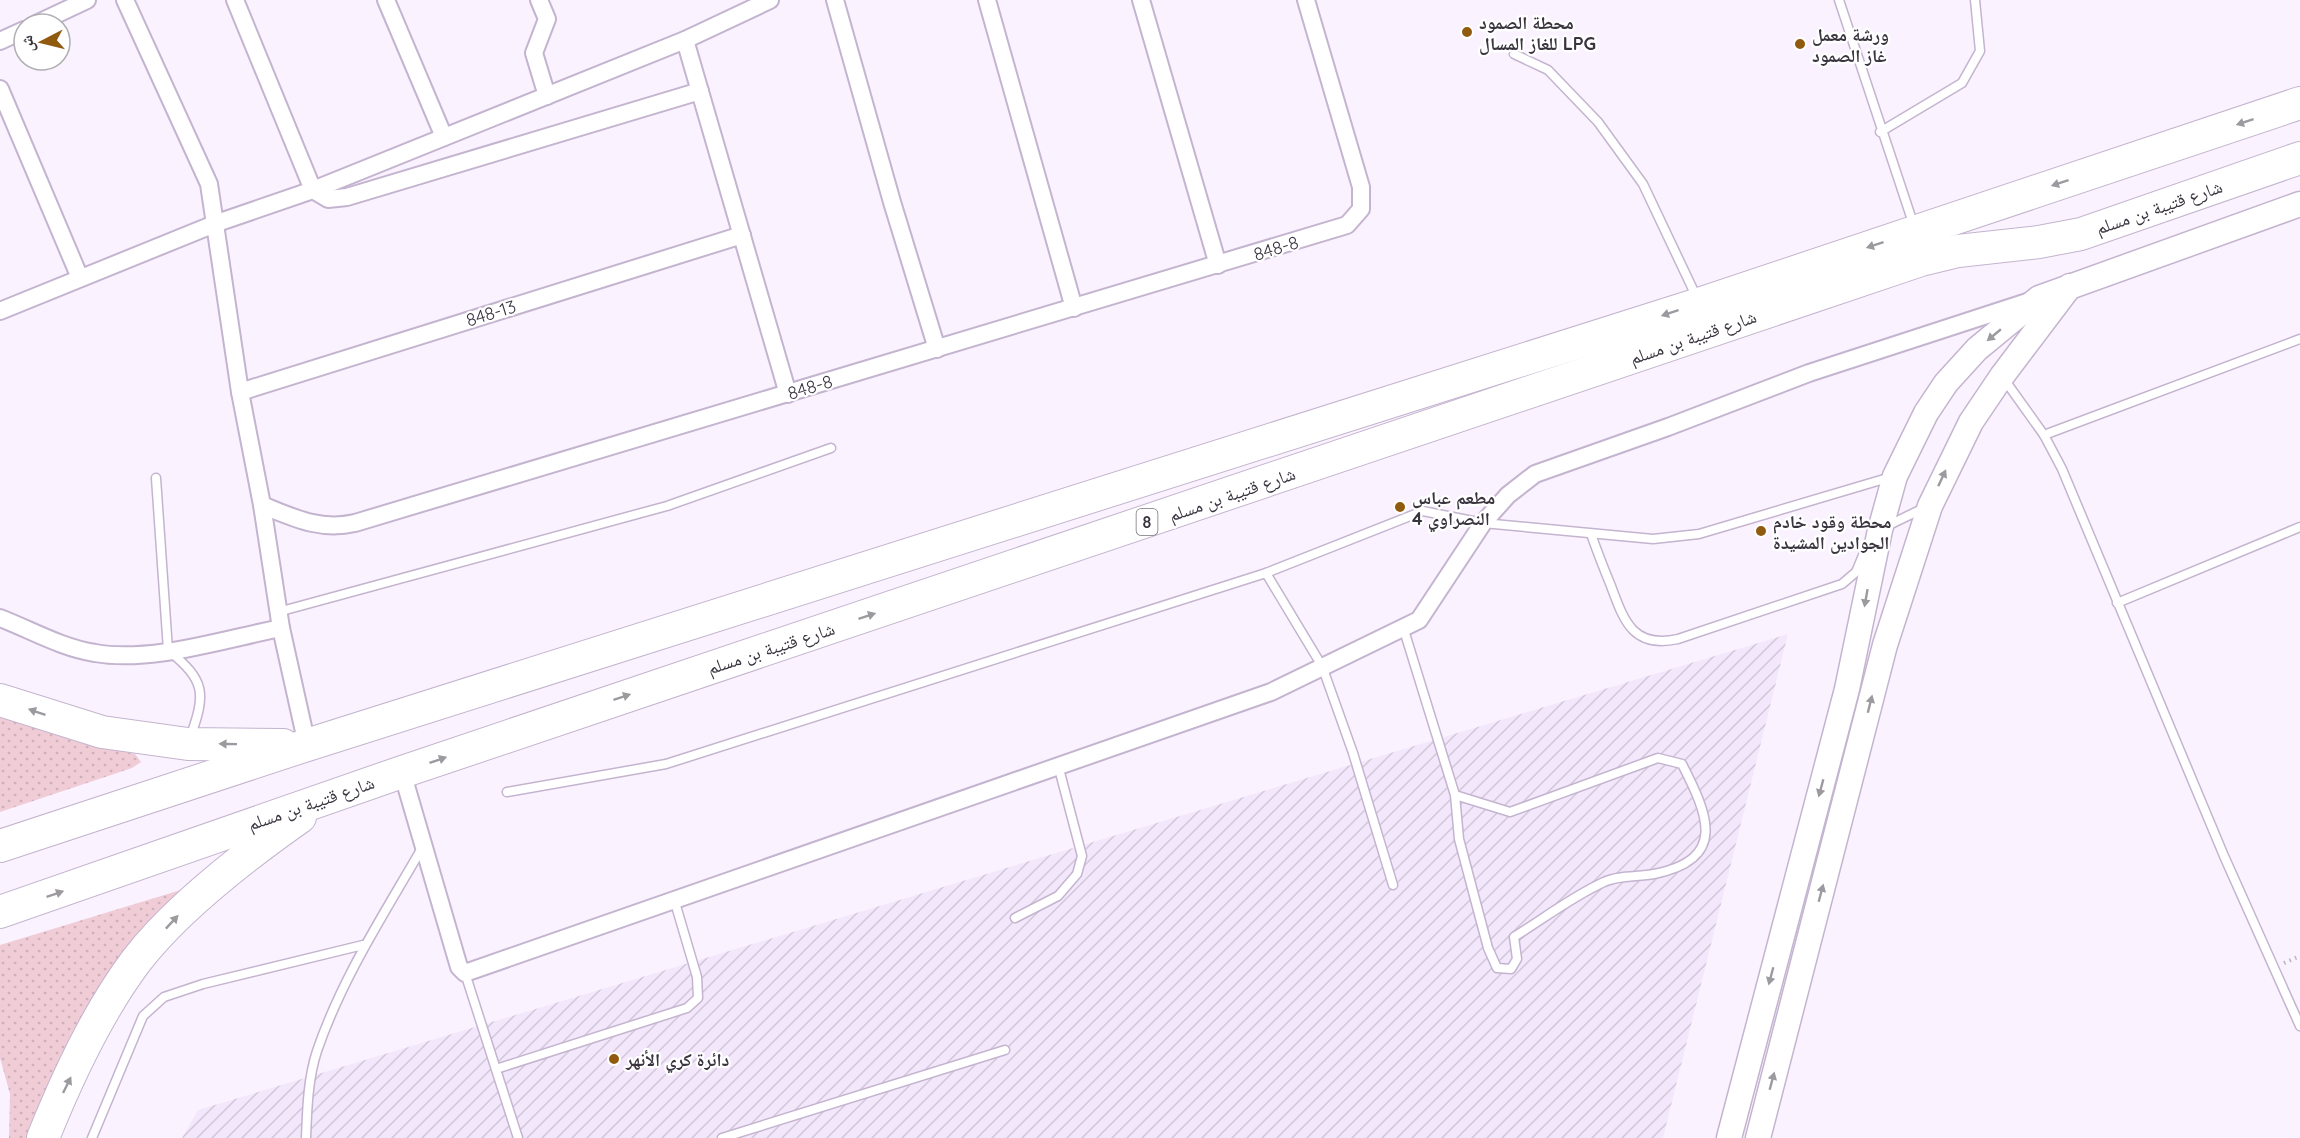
<svg xmlns="http://www.w3.org/2000/svg" width="2300" height="1138" viewBox="0 0 2300 1138" font-family="Quicksand,'Noto Naskh Arabic',sans-serif">
  <style>
    .industrial { fill: url(#industrial-furrows) }
    .grass { fill: url(#grass-dots) }
    .lines { fill: none; stroke-linecap: round; stroke-linejoin: round }
    .lane-casing { stroke: #c4b4cf; stroke-width: 11 }
    .street-casing { stroke: #c4b4cf; stroke-width: 20 }
    .secondary-casing { stroke: #c4b4cf; stroke-width: 27 }
    .highway-casing { stroke: #c4b4cf; stroke-width: 34 }
    .path { stroke: #bbb4c0; stroke-width: 4; stroke-dasharray: 1.5 4.5; stroke-linecap: butt }
    .lane { stroke: #fff; stroke-width: 8 }
    .street { stroke: #fff; stroke-width: 16 }
    .secondary { stroke: #fff; stroke-width: 24 }
    .highway { stroke: #fff; stroke-width: 32 }
    .oneway { fill: #9c9a9f }
    .poi-dot { fill: #905a0f; stroke: #fff; stroke-width: 2 }
    .labels { text-anchor: middle; dominant-baseline: central; stroke-width: 4.5; stroke-linejoin: round; paint-order: stroke }
    .shield { fill: #fff; stroke: #757179; stroke-width: 1.5 }
    .shield-label { font-size: 16px; font-weight: bold; fill: #3a343f }
    .poi-label { font-size: 18px; font-weight: bold; fill: #3a343f; stroke: #fff; text-anchor: start }
    .street-label { font-size: 18px; fill: #3a343f; stroke: #fff }
  </style>
  <defs>
    <pattern id="industrial-furrows" width="10" height="10" patternUnits="userSpaceOnUse" patternTransform="scale(1.5)"><rect width="10" height="10" fill="#f3e7fc"/><path d="M-1 1l2-2M0 10L10 0M9 11l2-2" fill="none" stroke="#d1c7d9"/></pattern>
    <pattern id="grass-dots" width="8" height="8" patternUnits="userSpaceOnUse" patternTransform="scale(1.5)"><rect width="8" height="8" fill="#f0ccd7"/><path d="M2 2h.1M6 6h.1" fill="none" stroke="#cfb0ba" stroke-width="1.8" stroke-linecap="round"/></pattern>
  </defs>
  <rect width="100%" height="100%" fill="#faf3ff"/>
  <!-- industrial -->
  <path class="industrial" d="M 1788,634 L 1663,1138 L 182,1138 L 198,1110 Z"/>
  <!-- grass -->
  <g class="grass">
    <path d="M 0,712 L 74,741 L 135,754 L 141,762 L 132,768 L 0,812 Z"/>
    <path d="M 184,889 L 150,920 L 107,975 L 29,1138 L 9,1138 L 10,1094 L 0,1058 L 0,945 Z"/>
  </g>
  <g class="lines">
    <defs>
      <g id="lane">
        <path d="M 1839,0 L 1914,226"/>
        <path d="M 1514,54 L 1548,70 L 1598,122 L 1643,184 L 1697,298"/>
        <path d="M 1880,132 L 1962,83 L 1980,51 L 1975,0"/>
        <path d="M 2004,379 L 2044,435 L 2062,469 L 2224,856 L 2300,1026"/>
        <path d="M 2044,435 L 2300,339"/>
        <path d="M 156,478 L 168,650 C 206,681 206,693 190,738"/>
        <path d="M 1887,526 L 1924,508"/>
        <path d="M 1591,534 C 1597,551 1604,569 1611,586 C 1624,621 1633,649 1678,639 L 1842,584 L 1856,572 L 1866,548"/>
        <path d="M 1266,573 L 1322,666 L 1353,753 L 1393,885"/>
        <path d="M 2117,603 L 2300,527"/>
        <path d="M 278,612 L 667,506 L 831,448"/>
        <path d="M 1403,627 L 1455,795 L 1459,839 L 1488,948 L 1497,968 L 1511,969 L 1517,959 L 1514,937 C 1543,919 1573,896 1604,882 C 1618,875 1638,877 1654,874 C 1728,859 1708,815 1682,764 L 1658,758 L 1510,812 L 1455,795"/>
        <path d="M 507,792 L 666,764 L 1266,573 L 1423,511 L 1483,523 L 1653,539 L 1699,534 L 1891,477"/>
        <path d="M 1015,918 L 1058,896 L 1077,874 L 1082,856 L 1058,765"/>
        <path d="M 465,973 L 518,1138"/>
        <path d="M 496,1069 L 687,1008 L 698,998 L 697,977 L 674,899"/>
        <path d="M 92,1138 L 143,1016 L 164,997 L 203,984 L 363,945"/>
        <path d="M 306,1138 C 307,1110 308,1078 317,1051 C 342,978 384,914 422,848"/>
        <path d="M 722,1138 L 1005,1050"/>
      </g>
      <g id="street">
        <path d="M 125,0 L 209,184 L 240,392 L 262,505 L 281,628 L 307,745"/>
        <path d="M 235,0 L 313,190 L 328,199 L 347,197 L 700,91"/>
        <path d="M 386,0 L 444,137"/>
        <path d="M 539,0 L 547,19 L 534,53 L 547,96"/>
        <path d="M 835,0 L 892,202 L 937,349"/>
        <path d="M 987,0 L 1074,308"/>
        <path d="M 1141,0 L 1218,265"/>
        <path d="M 36,24 L 87,0"/>
        <path d="M 685,40 L 788,394"/>
        <path d="M 0,41 L 24,30"/>
        <path d="M 0,89 L 80,278"/>
        <path d="M 0,311 L 217,223 L 313,190 L 685,40 L 770,0"/>
        <path d="M 240,392 L 742,235"/>
        <path d="M 262,505 C 294,518 320,531 355,523 L 1347,225 L 1361,209 L 1361,187 L 1306,0"/>
        <path d="M 0,618 C 31,630 62,648 95,653 C 151,663 225,639 281,628"/>
        <path d="M 402,772 L 459,967 L 465,973 L 1271,692 L 1419,620 L 1483,523 L 1508,495 L 1535,474 L 1668,427 L 1809,373 L 2030,301"/>
      </g>
      <g id="secondary">
        <path d="M 1729,1138 L 1847,689 L 1880,530 L 1895,476 L 1926,413 L 1946,383 L 1977,349 L 2039,298 L 2300,204"/>
        <path d="M 1758,1138 L 1885,645 L 1930,506 L 1971,422 L 2002,376 L 2070,286"/>
      </g>
      <g id="highway">
        <path d="M 0,700 L 102,732 L 188,744 L 283,745"/>
        <path d="M 0,846 L 307,745 L 1699,304 L 2300,103"/>
        <path d="M 0,912 L 402,772 L 1921,260 L 1958,251 L 2039,242 L 2081,234 L 2300,158"/>
        <path d="M 43,1138 C 67,1078 97,1013 136,961 C 176,909 246,855 300,817"/>
      </g>
    </defs>
    <!-- lane casing -->
    <use href="#lane" class="lane-casing"/>
    <!-- street casing -->
    <use href="#street" class="street-casing"/>
    <!-- secondary casing -->
    <use href="#secondary" class="secondary-casing"/>
    <!-- highway casing -->
    <use href="#highway" class="highway-casing"/>
    <!-- path -->
    <path class="path" d="M 2284,963 L 2300,956"/>
    <!-- lane -->
    <use href="#lane" class="lane"/>
    <!-- street -->
    <use href="#street" class="street"/>
    <!-- secondary -->
    <use href="#secondary" class="secondary"/>
    <!-- highway -->
    <use href="#highway" class="highway"/>
  </g>
  <!-- one-way arrows -->
  <defs><path id="oneway-solid" d="M-6-.8H1V-3.2L6.5 0L1 3.2V.8H-6Z" transform="scale(1.5)"/></defs>
  <g class="oneway">
    <use href="#oneway-solid" transform="translate(2245 122) rotate(162)"/>
    <use href="#oneway-solid" transform="translate(2060 183) rotate(162)"/>
    <use href="#oneway-solid" transform="translate(1875 245) rotate(162)"/>
    <use href="#oneway-solid" transform="translate(1670 313) rotate(162)"/>
    <use href="#oneway-solid" transform="translate(1994 335) rotate(140)"/>
    <use href="#oneway-solid" transform="translate(1942 478) rotate(-65)"/>
    <use href="#oneway-solid" transform="translate(1866 598) rotate(100)"/>
    <use href="#oneway-solid" transform="translate(867 616) rotate(-18)"/>
    <use href="#oneway-solid" transform="translate(622 697) rotate(-18)"/>
    <use href="#oneway-solid" transform="translate(1870 704) rotate(-76)"/>
    <use href="#oneway-solid" transform="translate(37 712) rotate(-161)"/>
    <use href="#oneway-solid" transform="translate(228 744) rotate(-179)"/>
    <use href="#oneway-solid" transform="translate(438 760) rotate(-19)"/>
    <use href="#oneway-solid" transform="translate(1821 788) rotate(105)"/>
    <use href="#oneway-solid" transform="translate(1821 893) rotate(-75)"/>
    <use href="#oneway-solid" transform="translate(55 894) rotate(-19)"/>
    <use href="#oneway-solid" transform="translate(172 922) rotate(-47)"/>
    <use href="#oneway-solid" transform="translate(1771 976) rotate(105)"/>
    <use href="#oneway-solid" transform="translate(1772 1081) rotate(-75)"/>
    <use href="#oneway-solid" transform="translate(67 1085) rotate(-64)"/>
  </g>
  <!-- markers -->
  <g class="poi-dot">
    <circle cx="1467" cy="32" r="6"/>
    <circle cx="1800" cy="44" r="6"/>
    <circle cx="1400" cy="507" r="6"/>
    <circle cx="1761" cy="531" r="6"/>
    <circle cx="614" cy="1059" r="6"/>
  </g>
  <g class="labels">
    <!-- shield labels -->
    <rect class="shield" x="1136.5" y="509" width="21" height="26" rx="4.5"/>
    <g class="shield-label">
      <text x="1147" y="522">8</text>
    </g>
    <!-- poi labels -->
    <g class="poi-label">
      <text x="1479" y="22">محطة الصمود<tspan x="1479" dy="21">للغاز المسال LPG</tspan></text>
      <text x="1812" y="34">ورشة معمل<tspan x="1812" dy="21">غاز الصمود</tspan></text>
      <text x="1412" y="497">مطعم عباس<tspan x="1412" dy="21">النصراوي 4</tspan></text>
      <text x="1773" y="521">محطة وقود خادم<tspan x="1773" dy="21">الجوادين المشيدة</tspan></text>
      <text x="626" y="1059">دائرة كري الأنهر</text>
    </g>
    <!-- street labels -->
    <g class="street-label">
      <text transform="translate(2159 207) rotate(-19)">شارع قتيبة بن مسلم</text>
      <text transform="translate(1276 248) rotate(-17)">848-8</text>
      <text transform="translate(491 313) rotate(-17)">848-13</text>
      <text transform="translate(1693 337) rotate(-19)">شارع قتيبة بن مسلم</text>
      <text transform="translate(810 387) rotate(-17)">848-8</text>
      <text transform="translate(1232 494) rotate(-19)">شارع قتيبة بن مسلم</text>
      <text transform="translate(771 648) rotate(-18)">شارع قتيبة بن مسلم</text>
      <text transform="translate(311 803) rotate(-19)">شارع قتيبة بن مسلم</text>
    </g>
  </g>
  <!-- north arrow -->
  <g transform="translate(42 42) rotate(263)"><circle r="28" fill="#ffffff" stroke="#b0aeb2" stroke-width="1.5"/>
  <path d="M0-4.5L10 22L0 15L-10 22Z" fill="#905a0f"/>
  <text y="-9" font-size="16" font-weight="bold" text-anchor="middle" fill="#3a343f">ش</text>
  </g>
</svg>
